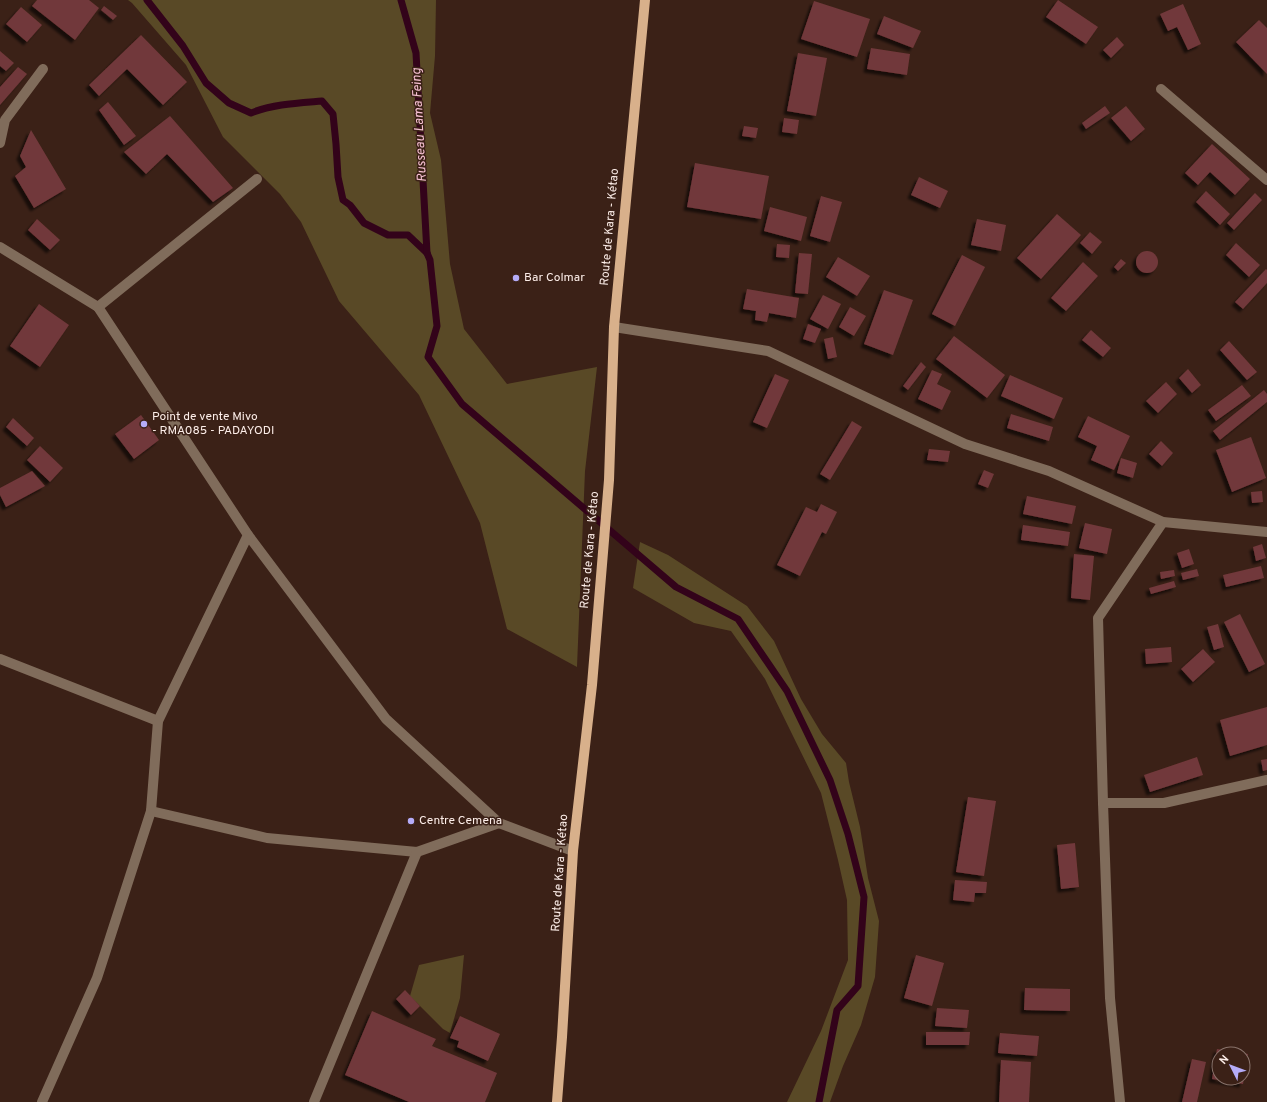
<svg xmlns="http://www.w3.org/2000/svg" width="1267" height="1102" viewBox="0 0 1267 1102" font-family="Overpass,sans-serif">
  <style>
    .green { fill: #594926 }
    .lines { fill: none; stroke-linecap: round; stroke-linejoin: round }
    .stream { stroke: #33031a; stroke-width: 7 }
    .building { fill: #71383a; filter: url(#shadow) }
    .minor { stroke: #806c5b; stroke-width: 10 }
    .primary { stroke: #d8b08b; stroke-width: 10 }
    .poi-dot { fill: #b5acf8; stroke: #3b2117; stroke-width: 1.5 }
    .labels { text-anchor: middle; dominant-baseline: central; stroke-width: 3; stroke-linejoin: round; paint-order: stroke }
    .street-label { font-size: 12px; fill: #fdeee9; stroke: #3b2117 }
    .poi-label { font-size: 12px; fill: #fdeee9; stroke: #3b2117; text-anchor: start }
    .water-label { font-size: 13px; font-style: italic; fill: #f7c1d3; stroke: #3b2117 }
  </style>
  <defs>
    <filter id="shadow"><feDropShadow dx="-3.5" dy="3.5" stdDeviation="1" flood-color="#0009"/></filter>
  </defs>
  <rect width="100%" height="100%" fill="#3b2117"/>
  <!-- green -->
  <g class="green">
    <path d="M 128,0 L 436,0 L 435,56 L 430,113 L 441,160 L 450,264 L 464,329 L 507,384 L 597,367 L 585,471 L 577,667 L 507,629 L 480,523 L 419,395 L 339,301 L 301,222 L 280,194 L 223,137 L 186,65 L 132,3 Z"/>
    <path d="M 640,542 L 668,555 L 747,606 L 774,641 L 801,699 L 822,734 L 846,763 L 849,782 L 860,827 L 868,878 L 879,921 L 875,977 L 861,1025 L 843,1066 L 830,1102 L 787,1102 L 821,1031 L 848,960 L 847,900 L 838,860 L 821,793 L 765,679 L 731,631 L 694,623 L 633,588 Z"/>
    <path d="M 464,955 L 460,998 L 450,1033 L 443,1029 L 410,996 L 419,965 Z"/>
  </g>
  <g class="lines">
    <!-- stream -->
    <g class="stream">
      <path d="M 147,0 L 183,46 L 206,83 L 229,103 L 251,113 C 273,104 298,103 322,101 L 333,114 L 336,144 L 338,177 L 343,200 L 350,205 L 364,223 L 388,235 L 408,235 L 427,253"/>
      <path d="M 401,0 L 416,53 L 427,253 L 430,260 L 437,326 L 428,357 L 462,404 L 676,587 L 738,619 L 787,691 L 830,780 L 848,834 L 864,897 L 858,986 L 837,1010 L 819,1102"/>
    </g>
  </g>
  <!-- building -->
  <g class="building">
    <path d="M 37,0 L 89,0 L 99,8 L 75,40 L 32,6 Z"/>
    <path d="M 1058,0 L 1098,27 L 1086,44 L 1046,17 Z"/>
    <path d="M 814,1 L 870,19 L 857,57 L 801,39 Z"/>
    <path d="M 1183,4 L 1201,44 L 1188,50 L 1177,27 L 1168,31 L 1160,14 Z"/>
    <path d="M 104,6 L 117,16 L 113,20 L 101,10 Z"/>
    <path d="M 21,7 L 42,25 L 27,42 L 6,24 Z"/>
    <path d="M 884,16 L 921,31 L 913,48 L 877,34 Z"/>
    <path d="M 1259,20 L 1267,28 L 1267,74 L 1236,42 Z"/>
    <path d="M 141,35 L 187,82 L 163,105 L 127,69 L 99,96 L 89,85 Z"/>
    <path d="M 1117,37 L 1124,45 L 1111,58 L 1103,50 Z"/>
    <path d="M 871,48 L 910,54 L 907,75 L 867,69 Z"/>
    <path d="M 0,51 L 14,63 L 6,71 L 0,66 Z"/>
    <path d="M 798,53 L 827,58 L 816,116 L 787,111 Z"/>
    <path d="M 18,67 L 27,74 L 0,105 L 0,87 Z"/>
    <path d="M 108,102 L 136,136 L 124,145 L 99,110 Z"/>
    <path d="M 1105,106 L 1110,113 L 1086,129 L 1082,123 Z"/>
    <path d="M 1126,106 L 1145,129 L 1131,141 L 1111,118 Z"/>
    <path d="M 170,116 L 233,188 L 213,202 L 167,154 L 146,174 L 124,152 Z"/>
    <path d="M 784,118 L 799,120 L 797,134 L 782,132 Z"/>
    <path d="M 744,126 L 758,128 L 756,138 L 742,136 Z"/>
    <path d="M 31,130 L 66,189 L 34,208 L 15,176 L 26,167 L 20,156 Z"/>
    <path d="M 1212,144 L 1250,179 L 1235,195 L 1210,172 L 1198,185 L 1185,173 Z"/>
    <path d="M 695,163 L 769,176 L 761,219 L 687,207 Z"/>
    <path d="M 919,177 L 948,191 L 940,208 L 911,195 Z"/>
    <path d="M 1206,191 L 1230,214 L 1220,225 L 1196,202 Z"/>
    <path d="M 1255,193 L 1262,200 L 1234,230 L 1227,223 Z"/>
    <path d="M 821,196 L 842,202 L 830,242 L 810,236 Z"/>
    <path d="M 770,207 L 807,217 L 801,241 L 764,231 Z"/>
    <path d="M 1057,214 L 1081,235 L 1041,279 L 1017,258 Z"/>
    <path d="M 37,219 L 60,240 L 50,250 L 28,230 Z"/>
    <path d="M 977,219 L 1006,225 L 1001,251 L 971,245 Z"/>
    <path d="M 1090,232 L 1102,242 L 1092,254 L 1080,243 Z"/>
    <path d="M 1236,243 L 1260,265 L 1249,277 L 1226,255 Z"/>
    <path d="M 777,244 L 790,245 L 789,258 L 776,257 Z"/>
    <circle cx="1147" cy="262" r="11"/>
    <path d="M 799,253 L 812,254 L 808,294 L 795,293 Z"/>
    <path d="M 962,255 L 985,267 L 955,326 L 932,314 Z"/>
    <path d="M 838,257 L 870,276 L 857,296 L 826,277 Z"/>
    <path d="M 1121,259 L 1126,263 L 1118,271 L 1114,267 Z"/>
    <path d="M 1083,262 L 1098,276 L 1066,311 L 1051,298 Z"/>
    <path d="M 1266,269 L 1267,270 L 1267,283 L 1243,309 L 1235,302 Z"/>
    <path d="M 747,289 L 799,298 L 796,318 L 769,313 L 767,322 L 755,320 L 756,311 L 743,309 Z"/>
    <path d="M 884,290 L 913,300 L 893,355 L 864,344 Z"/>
    <path d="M 823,295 L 841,304 L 828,329 L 810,319 Z"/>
    <path d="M 39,304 L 69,325 L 40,367 L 10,346 Z"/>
    <path d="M 850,307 L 866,316 L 854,336 L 839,327 Z"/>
    <path d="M 808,324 L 821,329 L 815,343 L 803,339 Z"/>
    <path d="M 1091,330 L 1111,348 L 1103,357 L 1082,340 Z"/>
    <path d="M 954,336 L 1005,375 L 987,398 L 936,359 Z"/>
    <path d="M 833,337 L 837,357 L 828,359 L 824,339 Z"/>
    <path d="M 1229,341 L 1257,372 L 1247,380 L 1220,350 Z"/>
    <path d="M 921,362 L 926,367 L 908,390 L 903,386 Z"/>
    <path d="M 1188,369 L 1201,385 L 1192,393 L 1179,378 Z"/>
    <path d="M 932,370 L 942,374 L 937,384 L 951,391 L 942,410 L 918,399 Z"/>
    <path d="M 775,374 L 789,380 L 767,428 L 753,422 Z"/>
    <path d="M 1010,375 L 1063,398 L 1054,419 L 1001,396 Z"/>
    <path d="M 1166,382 L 1177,394 L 1158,413 L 1146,401 Z"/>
    <path d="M 1242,385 L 1251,396 L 1216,421 L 1208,410 Z"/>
    <path d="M 1264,390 L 1267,394 L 1267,402 L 1220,440 L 1213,431 Z"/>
    <path d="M 1011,414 L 1053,427 L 1049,441 L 1007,428 Z"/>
    <path d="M 141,415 L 159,440 L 134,459 L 115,434 Z"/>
    <path d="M 1088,416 L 1130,436 L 1114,470 L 1091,460 L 1097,446 L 1078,437 Z"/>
    <path d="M 13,418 L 34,438 L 27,446 L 6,427 Z"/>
    <path d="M 852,421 L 862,427 L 830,480 L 820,474 Z"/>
    <path d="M 1251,437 L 1266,478 L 1232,492 L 1216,450 Z"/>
    <path d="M 1161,441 L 1173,453 L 1162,466 L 1149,454 Z"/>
    <path d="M 40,446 L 63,468 L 50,482 L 27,460 Z"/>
    <path d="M 929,449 L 950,451 L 948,462 L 927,460 Z"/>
    <path d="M 1121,458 L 1137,463 L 1133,478 L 1117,473 Z"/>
    <path d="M 984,470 L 994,474 L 988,488 L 978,484 Z"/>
    <path d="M 32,471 L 45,486 L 6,507 L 0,495 L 0,488 Z"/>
    <path d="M 1262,491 L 1263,502 L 1252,503 L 1251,492 Z"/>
    <path d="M 1027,496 L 1076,506 L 1072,524 L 1023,514 Z"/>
    <path d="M 821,504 L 837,512 L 826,534 L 822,532 L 800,576 L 777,565 L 806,507 L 817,512 Z"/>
    <path d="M 1085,523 L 1112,529 L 1107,554 L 1079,548 Z"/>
    <path d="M 1023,525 L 1070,532 L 1068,546 L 1021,540 Z"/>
    <path d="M 1262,544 L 1266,558 L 1256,561 L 1253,547 Z"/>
    <path d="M 1189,549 L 1194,564 L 1182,568 L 1177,553 Z"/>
    <path d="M 1074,554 L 1094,556 L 1090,600 L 1071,598 Z"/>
    <path d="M 1261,566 L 1264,578 L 1226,587 L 1223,575 Z"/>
    <path d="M 1197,569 L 1199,576 L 1183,580 L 1181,573 Z"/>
    <path d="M 1174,570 L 1175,576 L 1161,579 L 1160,572 Z"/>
    <path d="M 1174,581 L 1176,587 L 1151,594 L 1149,588 Z"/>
    <path d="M 1240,614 L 1265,664 L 1249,672 L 1224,622 Z"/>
    <path d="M 1218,624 L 1224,647 L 1214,650 L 1207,627 Z"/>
    <path d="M 1171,647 L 1172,662 L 1146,664 L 1145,649 Z"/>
    <path d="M 1203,649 L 1215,662 L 1193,682 L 1181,669 Z"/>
    <path d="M 1267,707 L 1267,745 L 1230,756 L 1220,720 Z"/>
    <path d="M 1197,757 L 1203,775 L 1150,792 L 1144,775 Z"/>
    <path d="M 1267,759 L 1267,770 L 1263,771 L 1261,760 Z"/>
    <path d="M 968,797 L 996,801 L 984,876 L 956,872 Z"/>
    <path d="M 1075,843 L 1079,887 L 1061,889 L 1057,845 Z"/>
    <path d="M 955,880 L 987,882 L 986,893 L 975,893 L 974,902 L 953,900 Z"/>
    <path d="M 916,955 L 944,963 L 932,1006 L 904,998 Z"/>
    <path d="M 1025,988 L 1070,989 L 1070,1011 L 1024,1010 Z"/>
    <path d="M 405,990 L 420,1006 L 411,1015 L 396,999 Z"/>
    <path d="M 937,1008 L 969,1010 L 967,1028 L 935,1026 Z"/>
    <path d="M 372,1011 L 436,1039 L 432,1046 L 497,1073 L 485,1102 L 409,1102 L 345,1075 Z"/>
    <path d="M 460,1016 L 500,1034 L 488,1061 L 457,1047 L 459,1041 L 450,1038 Z"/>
    <path d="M 926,1032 L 970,1032 L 969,1045 L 926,1045 Z"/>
    <path d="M 1000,1033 L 1039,1036 L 1037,1056 L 998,1053 Z"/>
    <path d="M 1217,1049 L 1242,1053 L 1219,1054 L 1219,1078 L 1243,1078 L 1243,1053 L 1248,1054 L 1243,1084 L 1212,1079 Z"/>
    <path d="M 1192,1059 L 1206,1062 L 1197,1102 L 1182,1102 Z"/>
    <path d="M 1001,1060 L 1031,1062 L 1029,1102 L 999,1102 Z"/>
  </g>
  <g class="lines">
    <!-- minor -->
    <g class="minor">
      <path d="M 1161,89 L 1267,180"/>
      <path d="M 0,143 L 5,120 L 43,69"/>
      <path d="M 0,247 L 98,307 L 248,535 L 386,719 L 499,823 L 573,851"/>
      <path d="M 98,307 L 257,179"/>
      <path d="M 614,327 L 768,351 L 965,444 L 1049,471 L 1163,522 L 1267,532"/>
      <path d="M 0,659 L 158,721"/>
      <path d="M 1103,803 L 1164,803 L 1267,780"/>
      <path d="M 151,811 L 267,838 L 417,852 L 499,823"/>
      <path d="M 42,1102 L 97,978 L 151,811 L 158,721 L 248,535"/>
      <path d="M 314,1102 L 417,852"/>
      <path d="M 1120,1102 L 1110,998 L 1103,803 L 1098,618 L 1163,522"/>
    </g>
    <!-- primary -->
    <path class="primary" d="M 557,1102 L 562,1037 L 573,851 L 592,685 L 609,480 L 614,327 L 645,0"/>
  </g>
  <!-- markers -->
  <g class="poi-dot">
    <circle cx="516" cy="278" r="4"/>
    <circle cx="144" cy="424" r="4"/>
    <circle cx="411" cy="821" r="4"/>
  </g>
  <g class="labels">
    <!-- street labels -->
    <g class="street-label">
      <text transform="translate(610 227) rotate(-85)">Route de Kara - Kétao</text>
      <text transform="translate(590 550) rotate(-85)">Route de Kara - Kétao</text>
      <text transform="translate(560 873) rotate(-86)">Route de Kara - Kétao</text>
    </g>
    <!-- poi labels -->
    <g class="poi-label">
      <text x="524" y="278">Bar Colmar</text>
      <text x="152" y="417">Point de vente Mivo<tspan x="152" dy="14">- RMA085 - PADAYODI</tspan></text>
      <text x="419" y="821">Centre Cemena</text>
    </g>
    <!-- water labels -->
    <g class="water-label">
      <text transform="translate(420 125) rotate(-93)">Russeau Lama Feing</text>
    </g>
  </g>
  <!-- north arrow -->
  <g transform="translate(1231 1066) rotate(312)"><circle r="19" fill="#3b2117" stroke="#89736b"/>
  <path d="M0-3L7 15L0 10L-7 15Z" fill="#b5acf8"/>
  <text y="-6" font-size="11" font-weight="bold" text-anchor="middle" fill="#fdeee9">N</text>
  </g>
</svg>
